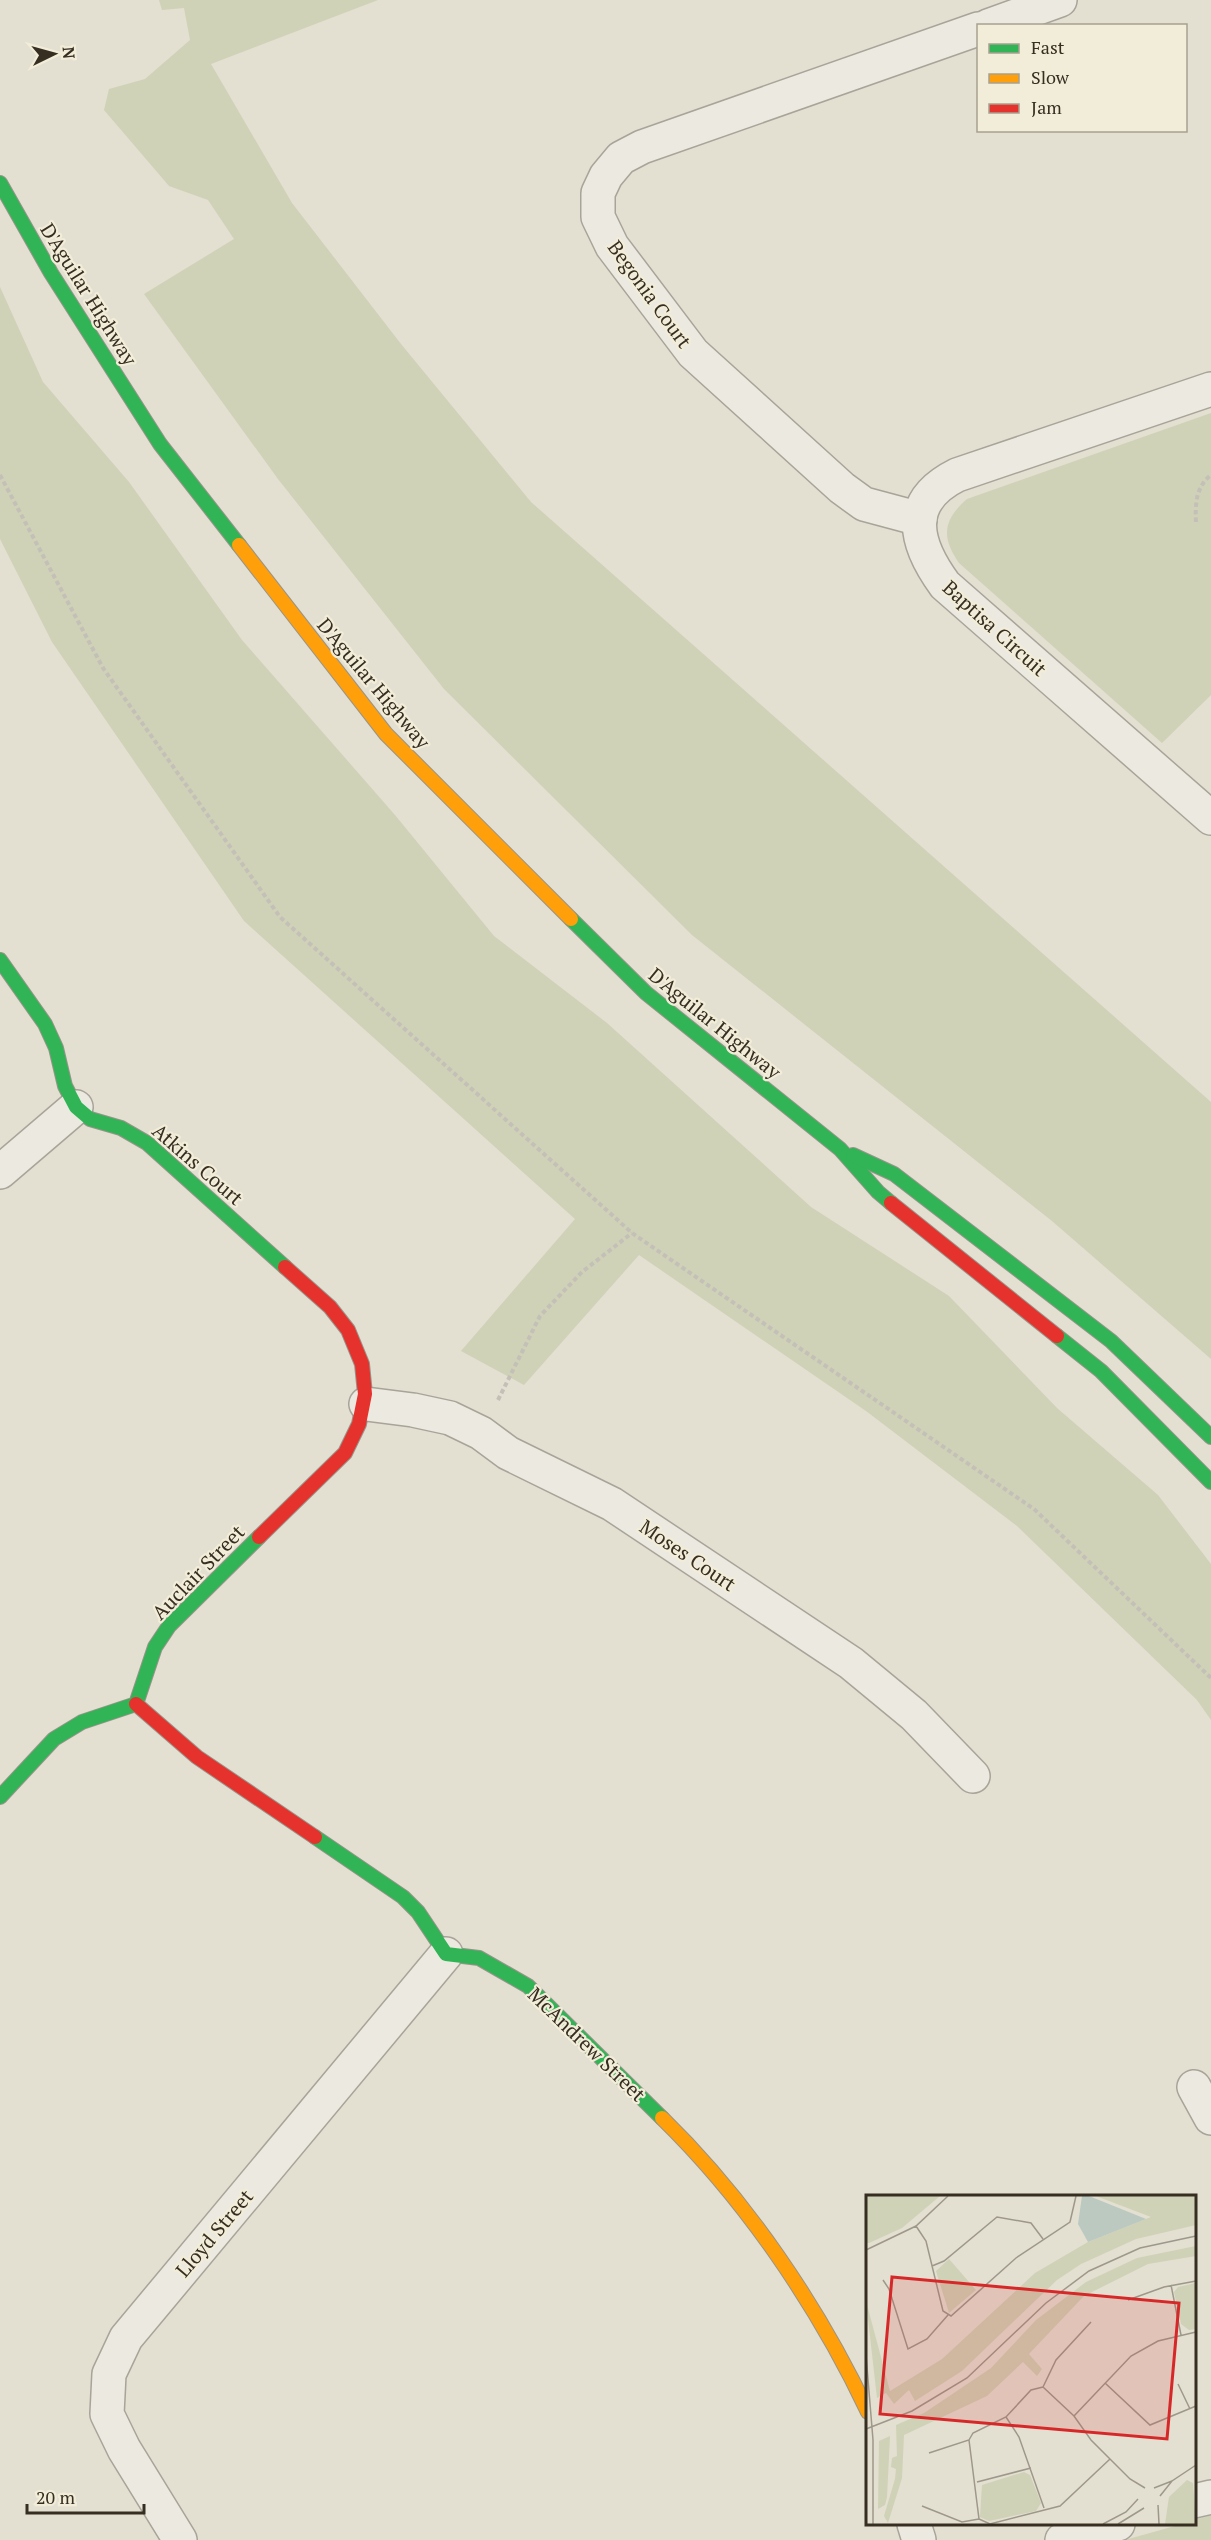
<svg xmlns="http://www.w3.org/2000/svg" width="1211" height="2540" viewBox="0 0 1211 2540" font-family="'PT Serif',serif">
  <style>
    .green { fill: #cfd2b6 }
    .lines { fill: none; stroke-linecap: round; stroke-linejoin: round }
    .street-casing { stroke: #a8a499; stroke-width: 36 }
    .fast-casing { stroke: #98948a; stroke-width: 16 }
    .slow-casing { stroke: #98948a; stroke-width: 16 }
    .jam-casing { stroke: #98948a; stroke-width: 16 }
    .path { stroke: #c4c0b8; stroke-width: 4; stroke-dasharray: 4.5 3; stroke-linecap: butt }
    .street { stroke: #ece9e1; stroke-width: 33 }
    .fast { stroke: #30b455; stroke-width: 14 }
    .slow { stroke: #ff9f0a; stroke-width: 14 }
    .jam { stroke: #e5322d; stroke-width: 14 }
    .labels { text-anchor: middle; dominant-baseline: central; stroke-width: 4.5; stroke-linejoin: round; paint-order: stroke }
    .street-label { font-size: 20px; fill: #372e22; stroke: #f2edd9 }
    .inset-road { fill: none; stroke: #9e988b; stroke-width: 1.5 }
    .view { fill: #d62828; fill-opacity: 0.15; stroke: #d62828; stroke-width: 3 }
    .inset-edge { fill: none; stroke: #372e22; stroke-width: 3 }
  </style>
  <rect width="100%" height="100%" fill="#e3dfd1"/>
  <!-- green -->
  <g class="green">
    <path d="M 159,0 L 378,0 L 211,64 L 292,203 L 401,344 L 531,502 L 1211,1102 L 1211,1359 L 1052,1221 L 692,935 L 444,689 L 278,479 L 144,294 L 234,239 L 208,200 L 169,186 L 104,110 L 109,89 L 145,79 L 190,40 L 184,8 L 162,10 Z"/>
    <path d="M 0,287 L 43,382 L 129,482 L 242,640 L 395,815 L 494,936 L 607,1023 L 811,1207 L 949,1296 L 1057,1408 L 1158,1495 L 1211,1564 L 1211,1720 L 1197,1700 L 1017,1526 L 866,1411 L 639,1255 L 524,1385 L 461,1351 L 575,1219 L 244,921 L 52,642 L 0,539 Z"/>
    <path d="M 1211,413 L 1211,695 L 1162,743 L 959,563 C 941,537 943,520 967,499 Z"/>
    <path d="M 1211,2515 L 1211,2540 L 1125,2540 L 1182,2524 L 1194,2524 L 1195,2520 Z"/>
  </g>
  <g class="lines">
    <defs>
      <g id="street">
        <path d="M 988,26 L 1060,0"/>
        <path d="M 1211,389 L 957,475 C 903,502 915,544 945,585 L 1211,818"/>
        <path d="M 920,519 L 864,504 L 842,488 L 693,353 L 612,246 L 598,217 L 598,193 L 606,176 L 621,158 L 642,147 L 978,29"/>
        <path d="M 0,1172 L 76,1107"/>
        <path d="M 366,1404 L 413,1410 L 450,1418 L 481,1433 L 508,1453 L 612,1504 L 851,1663 L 914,1715 L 973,1776"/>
        <path d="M 1194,2087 L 1211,2118"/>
        <path d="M 1194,2501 L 1211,2497"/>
        <path d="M 914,2524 L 919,2540"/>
        <path d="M 180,2540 L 124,2449 L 107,2414 L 109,2374 L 126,2338 L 446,1954"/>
        <path d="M 1062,2540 L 1118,2524"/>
      </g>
      <g id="fast">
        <path d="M 0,183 L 51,273 L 160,444 L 239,545"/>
        <path d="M 571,919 L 646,993 L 840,1149 L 878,1192 L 891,1203"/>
        <path d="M 0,960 L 45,1024 L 56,1048 L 65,1086 L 76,1107 L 90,1119 L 121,1128 L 147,1143 L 285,1267"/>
        <path d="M 853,1155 L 894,1174 L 1111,1341 L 1211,1437"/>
        <path d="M 1057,1336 L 1101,1371 L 1211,1482"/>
        <path d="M 0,1797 L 54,1739 L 82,1722 L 136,1704 L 155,1647 L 169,1626 L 259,1537"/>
        <path d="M 315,1837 L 403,1897 L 418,1912 L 446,1954 L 479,1958 L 528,1986 L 662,2118"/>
      </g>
      <g id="slow">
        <path d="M 239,545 L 386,734 L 571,919"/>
        <path d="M 662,2118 C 746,2200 818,2306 868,2412"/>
      </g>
      <g id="jam">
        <path d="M 891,1203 L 1057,1336"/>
        <path d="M 259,1537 L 345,1453 L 359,1424 L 365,1394 L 362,1364 L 348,1330 L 330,1307 L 285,1267"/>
        <path d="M 136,1704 L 197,1757 L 315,1837"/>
      </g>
    </defs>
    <!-- street casing -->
    <use href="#street" class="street-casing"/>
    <!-- fast casing -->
    <use href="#fast" class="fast-casing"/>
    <!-- slow casing -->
    <use href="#slow" class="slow-casing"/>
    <!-- jam casing -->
    <use href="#jam" class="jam-casing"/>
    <!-- path -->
    <g class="path">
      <path d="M 0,475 L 103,668 L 280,917 L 632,1233 L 1034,1509 L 1211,1678"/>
      <path d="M 1196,522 C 1195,503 1196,487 1211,475"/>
      <path d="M 498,1400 L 540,1316 L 582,1272 L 632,1233"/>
    </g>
    <!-- street -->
    <use href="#street" class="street"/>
    <!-- fast -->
    <use href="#fast" class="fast"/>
    <!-- slow -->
    <use href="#slow" class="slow"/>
    <!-- jam -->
    <use href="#jam" class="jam"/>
  </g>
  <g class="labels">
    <!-- street labels -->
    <g class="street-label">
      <text transform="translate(89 294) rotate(58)">D'Aguilar Highway</text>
      <text transform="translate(650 294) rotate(54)">Begonia Court</text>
      <text transform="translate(995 628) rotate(42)">Baptisa Circuit</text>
      <text transform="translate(374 683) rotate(50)">D'Aguilar Highway</text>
      <text transform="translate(715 1023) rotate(39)">D'Aguilar Highway</text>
      <text transform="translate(198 1164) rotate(41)">Atkins Court</text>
      <text transform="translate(688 1555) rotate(34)">Moses Court</text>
      <text transform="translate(198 1572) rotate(-46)">Auclair Street</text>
      <text transform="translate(587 2044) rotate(44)">McAndrew Street</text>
      <text transform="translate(214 2233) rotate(-50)">Lloyd Street</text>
    </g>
  </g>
  <!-- overview -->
  <g transform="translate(866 2195)">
    <rect width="330" height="330" fill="#e3dfd1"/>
    <path d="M 0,1 L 74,1 L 36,33 L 3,48 L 0,48 ZM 230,1 L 330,1 L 330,30 L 270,44 L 215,69 L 191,85 L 96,176 L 49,206 L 43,195 L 28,209 L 20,198 L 11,203 L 0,106 L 24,196 L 76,164 L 169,78 L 222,47 L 285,22 ZM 330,51 L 330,61 L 282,69 L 218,101 L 163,159 L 176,174 L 171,181 L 157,167 L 121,201 L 38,240 L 36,283 L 22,328 L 18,321 L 29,284 L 30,274 L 25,272 L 26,263 L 31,261 L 30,230 L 58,218 L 125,173 L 170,125 L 220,87 L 271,63 ZM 83,64 L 110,95 L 83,118 L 70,76 ZM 330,88 L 330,134 L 323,135 L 315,129 L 308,97 L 312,92 ZM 24,241 L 21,302 L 19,310 L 12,314 L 13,246 ZM 158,277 L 164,280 L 175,308 L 170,316 L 123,326 L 114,322 L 116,290 ZM 321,285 L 327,288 L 330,329 L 299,329 L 303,302 Z" fill="#cfd2b6"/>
    <path d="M 216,1 L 223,1 L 280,24 L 222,47 L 212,29 Z" fill="#bbc9c1"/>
    <path class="inset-road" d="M 50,31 L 60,46 L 77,116 L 85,121 L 150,63 L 204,27 L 210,1M 0,55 L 50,31 L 82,1M 66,71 L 78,66 L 131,22 L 165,28 L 177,44M 17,85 L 23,94 L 42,154 L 61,144 L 82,120M 305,90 L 315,140M 262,105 L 298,92 L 330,86M 0,160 L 7,245 L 7,329M 239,188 L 284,230 L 330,211M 312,189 L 324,214M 177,192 L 208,221 L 225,245 L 264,284 L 279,293M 177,192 L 190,165 L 225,127M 208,221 L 265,161 L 292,146 L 330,137M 140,222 L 153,242 L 178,313M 0,234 L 46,216 L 101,183 L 180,108 L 223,76 L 274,53 L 330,41M 103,245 L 113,324M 63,258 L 103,245 L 107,238 L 140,222 L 165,195 L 177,192M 111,287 L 165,273M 288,293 L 306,286M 294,301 L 306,286 L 330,270M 292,310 L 293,329M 56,311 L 96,327 L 113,324M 113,324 L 124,329 L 194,311 L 244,264M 237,329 L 260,317 L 272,304M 252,329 L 278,313"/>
    <path class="view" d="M 26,82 L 313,108 L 301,244 L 14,219 Z"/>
    <rect width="330" height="330" class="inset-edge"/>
  </g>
  <!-- legend -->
  <rect x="977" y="24" width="210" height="108" fill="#f2edd9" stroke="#a7a190" stroke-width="1.5"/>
  <rect x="989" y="44" width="30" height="9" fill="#30b455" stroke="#a7a190" stroke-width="1.5"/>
  <text x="1031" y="54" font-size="18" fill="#372e22">Fast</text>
  <rect x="989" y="74" width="30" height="9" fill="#ff9f0a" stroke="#a7a190" stroke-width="1.5"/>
  <text x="1031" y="84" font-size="18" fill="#372e22">Slow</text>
  <rect x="989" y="104" width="30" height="9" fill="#e5322d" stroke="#a7a190" stroke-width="1.5"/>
  <text x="1031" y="114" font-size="18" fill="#372e22">Jam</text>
  <!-- north arrow -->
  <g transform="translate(54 54) rotate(85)" stroke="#f2edd9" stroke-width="4.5" paint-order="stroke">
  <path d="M0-4.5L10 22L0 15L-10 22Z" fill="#372e22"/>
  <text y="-9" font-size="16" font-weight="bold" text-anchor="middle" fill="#372e22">N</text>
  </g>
  <!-- scale -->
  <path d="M27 2504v9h117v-9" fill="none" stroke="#372e22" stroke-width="3"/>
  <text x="36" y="2504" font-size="18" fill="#372e22" stroke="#f2edd9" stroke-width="4.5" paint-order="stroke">20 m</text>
</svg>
